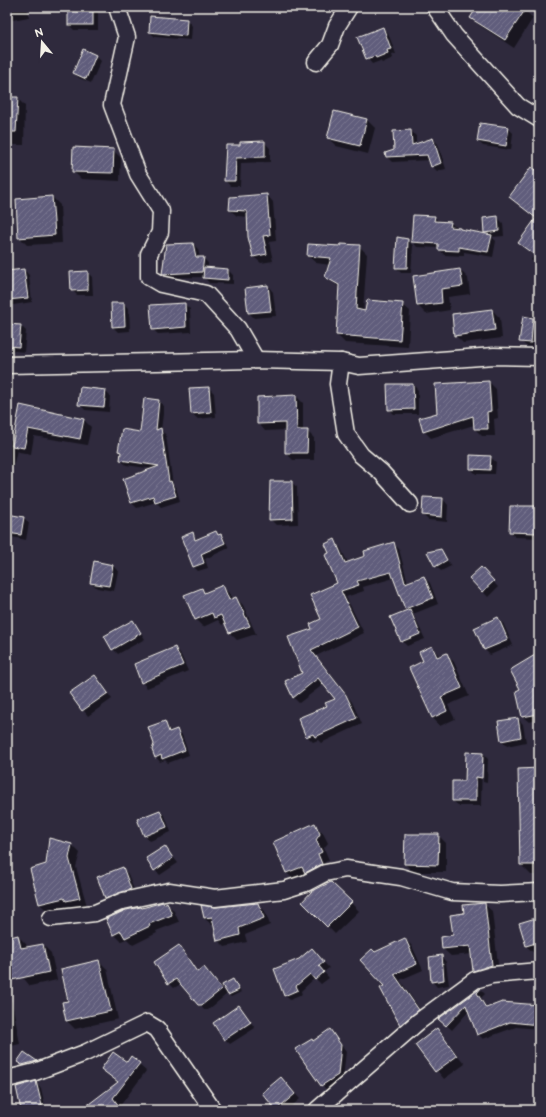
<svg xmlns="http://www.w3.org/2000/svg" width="546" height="1117" viewBox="0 0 546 1117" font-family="'Balsamiq Sans',sans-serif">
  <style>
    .shadow { fill: #0007 }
    .building { fill: url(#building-hatch); stroke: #f4f1e8 }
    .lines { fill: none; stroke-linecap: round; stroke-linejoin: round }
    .minor-casing { stroke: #f4f1e8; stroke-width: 19 }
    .minor { stroke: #2f2a3d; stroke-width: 16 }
  </style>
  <defs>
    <pattern id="building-hatch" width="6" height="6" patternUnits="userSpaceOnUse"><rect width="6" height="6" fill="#615d7b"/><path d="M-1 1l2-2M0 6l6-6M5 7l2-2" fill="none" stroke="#78758e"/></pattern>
  </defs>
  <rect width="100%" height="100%" fill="#2f2a3d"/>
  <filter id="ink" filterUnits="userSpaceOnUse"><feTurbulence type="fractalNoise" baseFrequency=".025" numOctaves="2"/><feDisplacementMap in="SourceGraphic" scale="8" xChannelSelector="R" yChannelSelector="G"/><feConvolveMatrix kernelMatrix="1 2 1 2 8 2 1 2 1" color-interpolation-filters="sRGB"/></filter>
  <g filter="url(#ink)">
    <!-- shadow -->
    <g class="shadow">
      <path d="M 7,7 L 27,7 L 29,17 L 7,21 Z"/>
      <path d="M 69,7 L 98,7 L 98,30 L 74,30 L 69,25 Z"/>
      <path d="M 287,7 L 319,7 L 320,9 L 291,12 Z"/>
      <path d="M 478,7 L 521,7 L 533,18 L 514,48 L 479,25 L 471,17 Z"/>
      <path d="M 187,20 L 192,26 L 191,40 L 155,37 L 150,32 Z"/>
      <path d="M 382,28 L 388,33 L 396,54 L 392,55 L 393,58 L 382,63 L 380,61 L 372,64 L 367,58 Z"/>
      <path d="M 96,56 L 101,61 L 91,83 L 79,78 L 74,73 Z"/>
      <path d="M 7,98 L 17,98 L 25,106 L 24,145 L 7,145 Z"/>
      <path d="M 335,112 L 367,120 L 375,128 L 368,154 L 336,146 L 328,138 Z"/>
      <path d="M 508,128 L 513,133 L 511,150 L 483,146 L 478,141 Z"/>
      <path d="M 411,131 L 416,136 L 416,144 L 433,139 L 438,144 L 446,169 L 437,171 L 432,166 L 430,160 L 392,162 L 386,156 L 395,151 Z"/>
      <path d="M 264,142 L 270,148 L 270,162 L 241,163 L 240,186 L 230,186 L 225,180 L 241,146 Z"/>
      <path d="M 113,150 L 121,158 L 120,181 L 81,179 L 73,171 Z"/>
      <path d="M 539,175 L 539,220 L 510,197 Z"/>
      <path d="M 267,195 L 273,202 L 276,241 L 269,242 L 273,261 L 261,263 L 254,257 L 248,217 L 237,216 L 230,210 Z"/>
      <path d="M 52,197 L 60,205 L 62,243 L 27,245 L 19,237 Z"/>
      <path d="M 434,217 L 440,222 L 450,223 L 461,230 L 489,236 L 485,232 L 497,217 L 503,223 L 504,236 L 492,237 L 496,241 L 493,257 L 464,252 L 464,256 L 444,255 L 439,248 L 417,247 L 412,241 Z"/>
      <path d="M 539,238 L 539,267 L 531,260 L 534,255 L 519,243 Z"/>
      <path d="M 408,240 L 413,246 L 411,273 L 401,273 L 396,267 Z"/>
      <path d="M 193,244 L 198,249 L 200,258 L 203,258 L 208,263 L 208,268 L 228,270 L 233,275 L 233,284 L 209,283 L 204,277 L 168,278 L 163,273 Z"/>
      <path d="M 359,246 L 367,254 L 363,312 L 402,304 L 410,311 L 408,347 L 345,343 L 337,335 L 340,288 L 327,277 L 330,265 L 316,263 L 308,256 L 341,247 Z"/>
      <path d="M 24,270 L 29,275 L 32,302 L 7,306 L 7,272 Z"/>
      <path d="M 460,270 L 468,278 L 470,294 L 448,297 L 450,310 L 426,314 L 418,306 Z"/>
      <path d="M 87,272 L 92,277 L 93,295 L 77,295 L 72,290 Z"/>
      <path d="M 268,286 L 273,292 L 276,316 L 254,318 L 249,313 Z"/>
      <path d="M 124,304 L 129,309 L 130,331 L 118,332 L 113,327 Z"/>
      <path d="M 184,304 L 190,309 L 191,332 L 158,334 L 152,329 Z"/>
      <path d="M 538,305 L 539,305 L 539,321 L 532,315 Z"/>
      <path d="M 492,310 L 500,318 L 502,338 L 463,343 L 455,335 Z"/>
      <path d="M 523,318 L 533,319 L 538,324 L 536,347 L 526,346 L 521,341 Z"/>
      <path d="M 7,325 L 21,326 L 26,331 L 24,352 L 7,350 Z"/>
      <path d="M 489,382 L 496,389 L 498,418 L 494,419 L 495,436 L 482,436 L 475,429 L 474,425 L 431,438 L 424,431 L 438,413 Z"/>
      <path d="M 413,385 L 418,390 L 418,414 L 394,414 L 389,409 Z"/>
      <path d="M 209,388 L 214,393 L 216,417 L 198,419 L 192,414 Z"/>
      <path d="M 105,391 L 110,396 L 109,412 L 85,410 L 80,404 Z"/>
      <path d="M 296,396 L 303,403 L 303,431 L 307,431 L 314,438 L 314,460 L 293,460 L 286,453 L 286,430 L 265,431 L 258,423 Z"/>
      <path d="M 145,399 L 159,401 L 164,406 L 161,430 L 166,435 L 173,485 L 176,488 L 180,501 L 161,507 L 156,502 L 137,508 L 132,503 L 124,479 L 153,469 L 126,465 L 121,460 L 141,433 Z"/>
      <path d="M 21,407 L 84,420 L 91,427 L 87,445 L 34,436 L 31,454 L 19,452 L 17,450 L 13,467 L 9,466 L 7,505 L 7,438 L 13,441 Z"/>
      <path d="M 490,457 L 496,462 L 495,474 L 476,474 L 471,469 Z"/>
      <path d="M 291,482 L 297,487 L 298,524 L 276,525 L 270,519 Z"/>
      <path d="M 443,499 L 448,505 L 447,522 L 428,520 L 423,515 Z"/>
      <path d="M 536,507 L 539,510 L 539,538 L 515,537 L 510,531 Z"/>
      <path d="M 7,515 L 24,518 L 29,523 L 26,540 L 7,536 Z"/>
      <path d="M 216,532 L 225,540 L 229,548 L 205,559 L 208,568 L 198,571 L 194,567 L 182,537 L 192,534 L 197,540 Z"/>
      <path d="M 334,541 L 340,547 L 348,563 L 366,557 L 393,543 L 399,549 L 408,583 L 424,577 L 430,583 L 438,604 L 413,614 L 425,639 L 407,646 L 402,641 L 408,611 L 394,578 L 363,587 L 364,591 L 346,597 L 364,633 L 316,656 L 352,702 L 362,724 L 321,743 L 318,740 L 313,742 L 307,736 L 328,706 L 336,699 L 324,684 L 299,703 L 294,698 L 286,681 L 303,674 L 313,630 L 322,620 L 338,584 L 331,553 Z"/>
      <path d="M 440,550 L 451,566 L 441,571 L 436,566 Z"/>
      <path d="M 112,565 L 118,571 L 114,591 L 97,588 L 91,583 Z"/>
      <path d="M 481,569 L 498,587 L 488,597 L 470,578 Z"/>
      <path d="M 222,587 L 230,594 L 232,599 L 236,598 L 243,605 L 256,634 L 237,640 L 230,633 L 226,623 L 222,625 L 218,620 L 203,627 L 195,619 L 201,589 L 206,594 Z"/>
      <path d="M 498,618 L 503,623 L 513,645 L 490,655 L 485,650 L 475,628 Z"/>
      <path d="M 133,621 L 145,639 L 118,654 L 113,649 Z"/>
      <path d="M 432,647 L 440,657 L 446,654 L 454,662 L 469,696 L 448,705 L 455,719 L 440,726 L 433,718 L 425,662 Z"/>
      <path d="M 175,648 L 180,653 L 188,671 L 147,688 L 142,682 Z"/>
      <path d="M 535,657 L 539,661 L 539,720 L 529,722 L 523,717 L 517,691 L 522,690 Z"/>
      <path d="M 95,676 L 112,699 L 88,716 L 71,694 Z"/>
      <path d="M 518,719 L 523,724 L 526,742 L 507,746 L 502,741 Z"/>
      <path d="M 165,722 L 171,732 L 177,730 L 182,735 L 189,755 L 168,763 L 165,760 L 160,762 L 156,757 Z"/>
      <path d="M 467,753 L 483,754 L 488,759 L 487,783 L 483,782 L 484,758 L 482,758 L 481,806 L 459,806 L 453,801 L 453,782 L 466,782 Z"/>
      <path d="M 539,769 L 539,875 L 531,875 L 521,865 Z"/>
      <path d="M 160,811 L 165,816 L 171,832 L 150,841 L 145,835 Z"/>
      <path d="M 315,825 L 323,833 L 328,843 L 324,848 L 329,860 L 325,862 L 330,872 L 295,881 L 287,873 L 274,843 Z"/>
      <path d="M 438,835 L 446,843 L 446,872 L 413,872 L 405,864 Z"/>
      <path d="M 72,845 L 80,853 L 76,867 L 87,906 L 74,908 L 72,906 L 48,912 L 40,904 L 31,869 L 47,865 Z"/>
      <path d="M 165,847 L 178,863 L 160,875 L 155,870 Z"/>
      <path d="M 122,868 L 128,874 L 136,895 L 111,903 L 106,898 L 99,878 Z"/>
      <path d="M 331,883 L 359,911 L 335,934 L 303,902 Z"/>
      <path d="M 167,904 L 174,911 L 179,922 L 156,931 L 157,933 L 133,945 L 127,939 L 121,941 L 114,934 L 142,909 Z"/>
      <path d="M 257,904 L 265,911 L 270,925 L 245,935 L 247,942 L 225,947 L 218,940 L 215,924 L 212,925 L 204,918 L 216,908 Z"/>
      <path d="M 484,904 L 492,911 L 499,973 L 481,978 L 474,970 L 472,954 L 451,956 L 443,949 L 442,937 L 454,936 L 465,914 Z"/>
      <path d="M 539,918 L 539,952 L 534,953 L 526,946 Z"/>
      <path d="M 18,936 L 26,944 L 27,948 L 43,945 L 51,953 L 57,980 L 30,986 L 21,975 L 7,973 L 7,939 Z"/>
      <path d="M 405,939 L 412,946 L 423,970 L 400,980 L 425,1017 L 407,1031 L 400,1025 L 382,989 L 386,986 L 375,953 Z"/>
      <path d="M 179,947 L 198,973 L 209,973 L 227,994 L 208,1010 L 204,1010 L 181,984 L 174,988 L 169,983 Z"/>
      <path d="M 317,955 L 329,968 L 324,972 L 329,978 L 321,984 L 315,978 L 301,991 L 302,995 L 290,1000 L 285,995 Z"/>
      <path d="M 441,956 L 446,962 L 449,985 L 437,987 L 432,981 Z"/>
      <path d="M 99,961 L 107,969 L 118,1019 L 75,1029 L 67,1021 L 69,1001 Z"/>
      <path d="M 235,983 L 241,992 L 231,997 L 229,995 Z"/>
      <path d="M 481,990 L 485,994 L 481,998 L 487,1009 L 539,1006 L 539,1029 L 516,1027 L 483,1039 L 478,1034 L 469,1011 L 452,1030 L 440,1019 Z"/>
      <path d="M 7,997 L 12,1002 L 20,1044 L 7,1047 Z"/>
      <path d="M 239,1006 L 255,1028 L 230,1044 L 225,1039 Z"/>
      <path d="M 330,1030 L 346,1051 L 343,1080 L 327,1091 L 296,1049 L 313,1042 Z"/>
      <path d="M 437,1030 L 465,1064 L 444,1079 L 416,1045 Z"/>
      <path d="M 24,1054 L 37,1062 L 38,1063 L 25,1067 L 21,1064 L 18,1062 Z"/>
      <path d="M 131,1058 L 146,1071 L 120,1106 L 123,1110 L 85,1110 L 118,1083 L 102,1069 L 127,1063 Z"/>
      <path d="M 281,1078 L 300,1099 L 287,1110 L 278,1110 L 263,1093 Z"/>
      <path d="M 36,1083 L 41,1088 L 46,1110 L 22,1110 Z"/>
      <path d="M 359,1106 L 362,1110 L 353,1110 Z"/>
    </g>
    <!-- building -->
    <g class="building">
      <rect x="68" y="7" width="25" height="18"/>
      <path d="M 477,7 L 527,7 L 505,40 L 470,18 Z"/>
      <path d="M 150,16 L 187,19 L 186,36 L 149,32 Z"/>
      <path d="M 383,27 L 391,49 L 387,50 L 388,53 L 376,58 L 375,56 L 366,59 L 357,37 Z"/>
      <path d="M 83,49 L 96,55 L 86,79 L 73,73 Z"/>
      <path d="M 7,97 L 18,97 L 16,132 L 7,132 Z"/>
      <path d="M 334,111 L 367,119 L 360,146 L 327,138 Z"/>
      <path d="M 480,123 L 509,127 L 506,146 L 477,141 Z"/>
      <path d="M 411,130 L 412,145 L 433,138 L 441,163 L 431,167 L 427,155 L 386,157 L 385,153 L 394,150 L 393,131 Z"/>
      <path d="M 265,141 L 265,157 L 236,158 L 235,181 L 224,181 L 226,145 L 240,145 L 240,142 Z"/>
      <path d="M 73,147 L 114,149 L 113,173 L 72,172 Z"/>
      <path d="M 531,167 L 539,173 L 539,258 L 518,243 L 536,218 L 509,197 Z"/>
      <path d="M 267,194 L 270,235 L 263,236 L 267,254 L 253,257 L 248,237 L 247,211 L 229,210 L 230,197 Z"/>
      <path d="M 52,196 L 55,235 L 18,238 L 16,199 Z"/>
      <path d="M 413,215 L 435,216 L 434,221 L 451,222 L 450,227 L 460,228 L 460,229 L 492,235 L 488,252 L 459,247 L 459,251 L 438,250 L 438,244 L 411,242 Z"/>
      <path d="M 498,216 L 499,231 L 484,233 L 483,218 Z"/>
      <path d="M 397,237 L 408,239 L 407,268 L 395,268 Z"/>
      <path d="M 193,243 L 196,257 L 204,257 L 202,272 L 162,274 L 166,244 Z"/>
      <path d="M 308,244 L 340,246 L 341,244 L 360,245 L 356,309 L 365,311 L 367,300 L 403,303 L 400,340 L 336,335 L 339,285 L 325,277 L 331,258 L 307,256 Z"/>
      <path d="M 204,267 L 228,269 L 228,280 L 203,278 Z"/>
      <path d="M 24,269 L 28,298 L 7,300 L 7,271 Z"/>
      <path d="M 460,269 L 463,286 L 441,289 L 442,303 L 417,306 L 413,276 Z"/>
      <path d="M 88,271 L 88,290 L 71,291 L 70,272 Z"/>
      <path d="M 268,285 L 271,311 L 248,313 L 245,288 Z"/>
      <path d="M 111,303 L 124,303 L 125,326 L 112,327 Z"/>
      <path d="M 185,303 L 186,327 L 152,330 L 150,305 Z"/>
      <path d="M 492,309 L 495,330 L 454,336 L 452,314 Z"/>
      <path d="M 523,316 L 533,318 L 531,343 L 519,342 Z"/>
      <path d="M 7,324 L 21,325 L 19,347 L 7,346 Z"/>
      <path d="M 489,381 L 491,411 L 487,412 L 488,429 L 474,429 L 473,416 L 423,432 L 419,418 L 437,413 L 435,384 Z"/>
      <path d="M 387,384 L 413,384 L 414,409 L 388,410 Z"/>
      <path d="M 80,387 L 106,390 L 104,407 L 78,405 Z"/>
      <path d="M 209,387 L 211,412 L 191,414 L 189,388 Z"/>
      <path d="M 296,395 L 297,430 L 308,430 L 307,453 L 285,453 L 285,423 L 257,424 L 257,397 Z"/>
      <path d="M 144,398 L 159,400 L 156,430 L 161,428 L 169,482 L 171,481 L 176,496 L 155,502 L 153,496 L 131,503 L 123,479 L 159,466 L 120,460 L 121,452 L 118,451 L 122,429 L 140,432 Z"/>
      <path d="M 20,405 L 84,419 L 80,439 L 28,429 L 24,448 L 12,446 Z"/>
      <path d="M 470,455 L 491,456 L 490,470 L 470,469 Z"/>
      <path d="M 270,481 L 292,481 L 293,519 L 269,520 Z"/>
      <path d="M 423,497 L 443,498 L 442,517 L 422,515 Z"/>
      <path d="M 510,506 L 537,506 L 536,533 L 509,532 Z"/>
      <path d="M 7,514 L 24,517 L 21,535 L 7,533 Z"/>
      <path d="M 216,531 L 218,535 L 221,534 L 225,543 L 201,554 L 204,563 L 193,567 L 181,537 L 193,532 L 195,540 Z"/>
      <path d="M 335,539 L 345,563 L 365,556 L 364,551 L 394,542 L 405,583 L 424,576 L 433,598 L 405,609 L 391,572 L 357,581 L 359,585 L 341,591 L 358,627 L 311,650 L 346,695 L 357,718 L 315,737 L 313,734 L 306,737 L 298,718 L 327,706 L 325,703 L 335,699 L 318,678 L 293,698 L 285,681 L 302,673 L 288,637 L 312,629 L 310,624 L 321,619 L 310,595 L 337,583 L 325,555 L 329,553 L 325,544 Z"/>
      <path d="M 441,549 L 447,560 L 435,567 L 427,552 Z"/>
      <path d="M 94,561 L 113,565 L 109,586 L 90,583 Z"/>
      <path d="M 481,567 L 494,581 L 482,592 L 469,578 Z"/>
      <path d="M 223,585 L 229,600 L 236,597 L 250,626 L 229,633 L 221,615 L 214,618 L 212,613 L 195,620 L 184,595 L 202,588 L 204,593 Z"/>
      <path d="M 410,609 L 420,634 L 401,642 L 390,617 Z"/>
      <path d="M 498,617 L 508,640 L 484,650 L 474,628 Z"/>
      <path d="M 133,620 L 141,633 L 112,650 L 104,636 Z"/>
      <path d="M 432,646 L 437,657 L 447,653 L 462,688 L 441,697 L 447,711 L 432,718 L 409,668 L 423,661 L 419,652 Z"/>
      <path d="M 175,647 L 183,665 L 141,683 L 134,664 Z"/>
      <path d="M 535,655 L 539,663 L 539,714 L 522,717 L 516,691 L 520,689 L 510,670 Z"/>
      <path d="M 95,675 L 108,693 L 82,711 L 69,693 Z"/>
      <path d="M 518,718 L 521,737 L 501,741 L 498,721 Z"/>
      <path d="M 165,721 L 169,732 L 177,729 L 185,750 L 162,759 L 161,755 L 155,758 L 152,750 L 154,744 L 148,727 Z"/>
      <path d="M 466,752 L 483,753 L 482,778 L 476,777 L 476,801 L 452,801 L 452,781 L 465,781 Z"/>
      <path d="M 539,768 L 539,865 L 520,865 L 518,769 Z"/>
      <path d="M 160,810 L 167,827 L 144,836 L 137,819 Z"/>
      <path d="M 315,823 L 320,834 L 316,840 L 322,852 L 318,854 L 322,864 L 305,873 L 302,867 L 286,873 L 273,842 Z"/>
      <path d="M 405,834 L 439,834 L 438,865 L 404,864 Z"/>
      <path d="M 49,838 L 72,844 L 69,858 L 80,898 L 66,901 L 64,898 L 39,904 L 30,869 L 46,864 Z"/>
      <path d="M 165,846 L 173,858 L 154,871 L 146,858 Z"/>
      <path d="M 123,867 L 131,889 L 105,898 L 97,877 Z"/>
      <path d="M 331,882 L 352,902 L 327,927 L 302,902 L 312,891 Z"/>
      <path d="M 163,902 L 164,904 L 167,902 L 172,915 L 149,924 L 150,926 L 125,938 L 121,931 L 113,935 L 106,919 L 126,910 L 141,907 L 142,908 Z"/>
      <path d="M 258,903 L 264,918 L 239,928 L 240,935 L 217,941 L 212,917 L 204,918 L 201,905 L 216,907 Z"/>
      <path d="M 485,903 L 492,965 L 473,971 L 470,946 L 442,949 L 441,937 L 453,935 L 450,915 L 464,913 L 463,905 Z"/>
      <path d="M 539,917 L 539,942 L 526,946 L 519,923 Z"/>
      <path d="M 18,935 L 21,948 L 43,944 L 49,972 L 7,981 L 7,938 Z"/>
      <path d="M 405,938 L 417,964 L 394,974 L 419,1010 L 400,1025 L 380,988 L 384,986 L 360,960 L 372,949 L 375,952 Z"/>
      <path d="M 179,945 L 197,972 L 204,967 L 222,989 L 202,1005 L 198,1005 L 176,979 L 168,984 L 154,962 Z"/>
      <path d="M 312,948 L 324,962 L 319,966 L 324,972 L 315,980 L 310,974 L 296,986 L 298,990 L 284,996 L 274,969 L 299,959 Z"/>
      <path d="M 442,955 L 444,980 L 431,982 L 429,957 Z"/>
      <path d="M 99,960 L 111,1011 L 66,1021 L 62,1002 L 68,1001 L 61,969 Z"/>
      <path d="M 233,979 L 239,990 L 228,995 L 222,985 Z"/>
      <path d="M 481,988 L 477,993 L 486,1008 L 502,1002 L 539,1005 L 539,1025 L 510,1022 L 477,1035 L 466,1005 L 446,1026 L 438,1019 Z"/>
      <path d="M 239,1005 L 251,1022 L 224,1040 L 213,1023 Z"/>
      <path d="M 437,1028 L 457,1056 L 435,1072 L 415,1045 Z"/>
      <path d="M 330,1029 L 341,1045 L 338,1075 L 321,1086 L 295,1049 L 312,1039 L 313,1041 Z"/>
      <path d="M 24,1052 L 37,1061 L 22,1065 L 17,1062 Z"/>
      <path d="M 113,1052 L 127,1062 L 131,1056 L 140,1063 L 113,1098 L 122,1110 L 81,1110 L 118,1082 L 101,1069 Z"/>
      <path d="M 281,1077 L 295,1094 L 276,1110 L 262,1093 Z"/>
      <path d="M 36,1081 L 43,1110 L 21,1110 L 16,1087 Z"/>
    </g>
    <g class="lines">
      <defs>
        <g id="minor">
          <path d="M 117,7 L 127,37 L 112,105 L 138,174 L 161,211 L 160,232 L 149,254 L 149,277 L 161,284 L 206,294 L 238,329 L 256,360"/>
          <path d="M 435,7 L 454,35 L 518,106 L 539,119"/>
          <path d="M 316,62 L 330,45 L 337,26 L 349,7"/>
          <path d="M 341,362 L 338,384 L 346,434 L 361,455 L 381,472 L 410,504"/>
          <path d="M 7,365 L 256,360 L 341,362 L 359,366 L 494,356 L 539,357"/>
          <path d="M 51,918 L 95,913 L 123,901 L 169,891 L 215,898 L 284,890 L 306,883 L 325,873 L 346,869 L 401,877 L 452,892 L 500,894 L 539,892"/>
          <path d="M 7,1079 L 35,1072 L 85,1053 L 147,1023 L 157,1029 L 213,1110"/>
          <path d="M 317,1110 L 418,1022 L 475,980 L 492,975 L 539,971"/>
        </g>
      </defs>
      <!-- minor casing -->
      <use href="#minor" class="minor-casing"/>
      <!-- minor -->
      <use href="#minor" class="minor"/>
    </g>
  </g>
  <!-- margin -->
  <rect width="546" height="1117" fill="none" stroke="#2f2a3d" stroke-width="24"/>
  <rect x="12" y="12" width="522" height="1093" fill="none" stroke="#f4f1e8" stroke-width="1.5" filter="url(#ink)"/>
  <!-- north arrow -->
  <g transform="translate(42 42) rotate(342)" stroke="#2f2a3d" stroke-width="3" paint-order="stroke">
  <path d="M0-3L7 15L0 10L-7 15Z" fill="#f4f1e8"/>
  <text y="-6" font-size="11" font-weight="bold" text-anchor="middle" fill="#f4f1e8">N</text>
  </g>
</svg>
